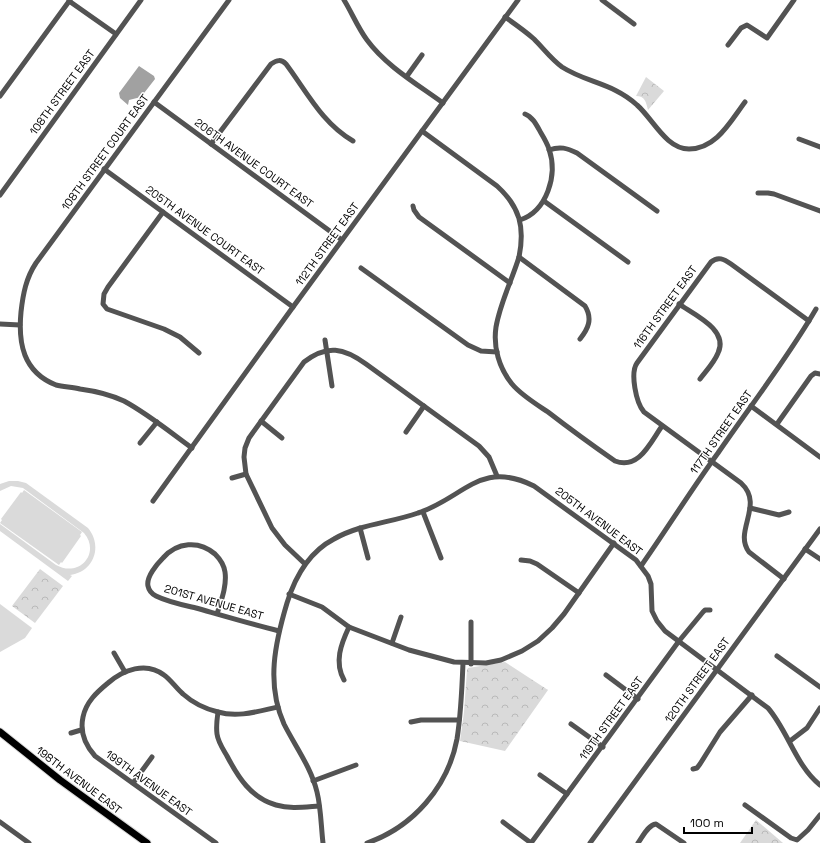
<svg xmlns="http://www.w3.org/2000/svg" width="820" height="843" viewBox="0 0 820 843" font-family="'Space Grotesk',sans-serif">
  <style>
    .grass { fill: #dadada }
    .forest { fill: url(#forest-crowns) }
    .water { fill: #a1a1a1 }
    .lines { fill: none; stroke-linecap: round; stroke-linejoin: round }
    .major-casing { stroke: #dbdbdb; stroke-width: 9 }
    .minor { stroke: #535353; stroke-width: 5 }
    .major { stroke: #000; stroke-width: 7 }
    .labels { text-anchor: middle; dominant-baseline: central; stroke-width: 3; stroke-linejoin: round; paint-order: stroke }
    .street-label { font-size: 11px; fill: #000; stroke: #fff }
  </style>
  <defs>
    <pattern id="forest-crowns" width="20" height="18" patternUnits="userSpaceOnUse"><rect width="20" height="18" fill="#dadada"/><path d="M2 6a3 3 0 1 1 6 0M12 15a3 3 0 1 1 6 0" fill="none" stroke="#b9b9b9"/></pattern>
  </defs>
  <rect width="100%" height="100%" fill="#fff"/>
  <!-- grass -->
  <g class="grass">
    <path d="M 9,481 L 18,481 L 26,483 L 88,528 C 103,546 94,572 70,575 L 72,576 L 68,581 L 0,531 L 0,524 L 56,565 C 79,578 101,553 84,533 L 23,488 L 11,486 L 0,491 L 0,484 Z"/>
    <path d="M 24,490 L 82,532 L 80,535 L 81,536 L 62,563 L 61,562 L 59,565 L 0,523 L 2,520 L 1,519 L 21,492 L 22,493 Z"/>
    <path d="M 0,604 L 32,628 L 25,638 L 0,652 Z"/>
  </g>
  <!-- forest -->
  <g class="forest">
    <path d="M 646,77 L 664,91 L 648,110 C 646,102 645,96 636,96 Z"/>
    <path d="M 40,569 L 63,586 L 35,623 L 12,606 Z"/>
    <path d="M 505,662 L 548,690 L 505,751 L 460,741 L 464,712 L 467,670 L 468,668 Z"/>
    <path d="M 756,820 L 783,843 L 740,843 Z"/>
  </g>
  <!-- water -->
  <path class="water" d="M 139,66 L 154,76 L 155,79 L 141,97 L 129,100 L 128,105 L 120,98 L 119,93 Z"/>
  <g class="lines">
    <defs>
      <path id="major" d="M 0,732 L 60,780 L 147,843"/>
    </defs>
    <!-- major casing -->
    <use href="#major" class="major-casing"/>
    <!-- minor -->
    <g class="minor">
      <path d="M 344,0 C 352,13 358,28 367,40 C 386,66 417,84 443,103"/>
      <path d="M 602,0 L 634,24"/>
      <path d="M 69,1 L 116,34"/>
      <path d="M 505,17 C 515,24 525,31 534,39 C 544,49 551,59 562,67 C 587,83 613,83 637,105 C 653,119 666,149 689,149 C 716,149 730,122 745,102"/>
      <path d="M 728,45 L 741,28 L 747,25 L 767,38 L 794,0"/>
      <path d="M 407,76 L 422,55"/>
      <path d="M 0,96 L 70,0"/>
      <path d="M 154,102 L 342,240"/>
      <path d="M 422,131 L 497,186 C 520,207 525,227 519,257 C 512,280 500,303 496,327 C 493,347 499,368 512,384 C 521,395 536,404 548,412 C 570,429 592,445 615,461 C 639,470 650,443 662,426"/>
      <path d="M 799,139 L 820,147"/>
      <path d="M 211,144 L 271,64 C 277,60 281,59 286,64 C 307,92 322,123 353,141"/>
      <path d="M 549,150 C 560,146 567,148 577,153 L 657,211"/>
      <path d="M 104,169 L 293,307"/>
      <path d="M 758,193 L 768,193 L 774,194 L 820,211"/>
      <path d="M 0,195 L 141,0"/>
      <path d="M 544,201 L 628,262"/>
      <path d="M 413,206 L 414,210 L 419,217 L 510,283"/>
      <path d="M 163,212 L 108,287 L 104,294 L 103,304 L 107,309 L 164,329 L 180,337 L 199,353"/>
      <path d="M 520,220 C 547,211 558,175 549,149 C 547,143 544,138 541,133 C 537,126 533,117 525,114"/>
      <path d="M 519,257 L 585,306 C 593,319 588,329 580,339"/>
      <path d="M 361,268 L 468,345 L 481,351 L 497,352"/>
      <path d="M 679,304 C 695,315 729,330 718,353 C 714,363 706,371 700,379"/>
      <path d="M 0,324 L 20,325"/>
      <path d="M 325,340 L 332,386"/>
      <path d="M 751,406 L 820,457"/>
      <path d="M 261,421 L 282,438"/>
      <path d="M 777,424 L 811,376 L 815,373 L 820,374"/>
      <path d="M 406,432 L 424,406"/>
      <path d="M 140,443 L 157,422"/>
      <path d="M 192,448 C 170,432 148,414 124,401 C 111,395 95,391 80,389 C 73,387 64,387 56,385 C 23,372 18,343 21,312 C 23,294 26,278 36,263 L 229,0"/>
      <path d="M 232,478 L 246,474"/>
      <path d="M 153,501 L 293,307 L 518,0"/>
      <path d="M 750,508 L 779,515 L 789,512"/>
      <path d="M 423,512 L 441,558"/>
      <path d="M 360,528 L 368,558"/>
      <path d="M 805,549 L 820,559"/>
      <path d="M 521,560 L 530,561 L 537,564 L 579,593"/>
      <path d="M 305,564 L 285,545 L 272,528 L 246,474 L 244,457 L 245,448 L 249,438 L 304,362 C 327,344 344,348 366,364 L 479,446 L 489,457 L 497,476"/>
      <path d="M 641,566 C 667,529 691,490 718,453 C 751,405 787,359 816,309"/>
      <path d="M 784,579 L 749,552 C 733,531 765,505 741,483 L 644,412 C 636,403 630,373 637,363 L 711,262 C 718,256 724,259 731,264 L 809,321"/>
      <path d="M 289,594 L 322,607 L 349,627 L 409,650 L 454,662 L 486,663 L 501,660 L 522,651 L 538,641 L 552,628 L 564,614 L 614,543"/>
      <path d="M 217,614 C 221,601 227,586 225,572 C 224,565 220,559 215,554 C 199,540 177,542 163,558 C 157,564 146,577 148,586 C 149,591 152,594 156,596 C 168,602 183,605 196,608 C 224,616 251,624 279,631"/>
      <path d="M 392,643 L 401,617"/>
      <path d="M 114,653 L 125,672"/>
      <path d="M 777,656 L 820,687"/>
      <path d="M 471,664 L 471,622"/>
      <path d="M 606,675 L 638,699"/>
      <path d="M 344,680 C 334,662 341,644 349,627"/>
      <path d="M 218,712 C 217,719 216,727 217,734 C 218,742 223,749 227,756 C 238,777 251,798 276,805 C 290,809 304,807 319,806"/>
      <path d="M 411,722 L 421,720 L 459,720"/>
      <path d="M 571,724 L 603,747"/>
      <path d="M 71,733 L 81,730"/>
      <path d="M 790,741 L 807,728 L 820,708"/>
      <path d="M 693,769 L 697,768 L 700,764 L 720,732 L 752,695"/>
      <path d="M 540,775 L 567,794"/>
      <path d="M 313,781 L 356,765"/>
      <path d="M 133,783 L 152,757"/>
      <path d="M 745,805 L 791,838 L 797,840 L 808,830 L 820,815"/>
      <path d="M 0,822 L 29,843"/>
      <path d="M 503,822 L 531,843"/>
      <path d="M 216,843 L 95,756 C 85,745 80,731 83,717 C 86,702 97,692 108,683 C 123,670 146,661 164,675 C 171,680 176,688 183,694 C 193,703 206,709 218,712 C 238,718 259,711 278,707"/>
      <path d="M 323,843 C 321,826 321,808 317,792 C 311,767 295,746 284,724 C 266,684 275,643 287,603 C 295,577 309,552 334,539 C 360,524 390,523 418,513 C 464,498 480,459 534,486 L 636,560 L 648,576 L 651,584 L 652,611 L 657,621 L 665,631 L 768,708 C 788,731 796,766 820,785"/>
      <path d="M 367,843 C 413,827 448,787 457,739 C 461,714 462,689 463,663"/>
      <path d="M 531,843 L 679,641 L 703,612 L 705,610 L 710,610"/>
      <path d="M 590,843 L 820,529"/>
      <path d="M 638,843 C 643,836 648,825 656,824 L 684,843"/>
    </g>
    <!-- major -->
    <use href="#major" class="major"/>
  </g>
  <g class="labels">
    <!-- street labels -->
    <g class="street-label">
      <text transform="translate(62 92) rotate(-54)">108TH STREET EAST</text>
      <text transform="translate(105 152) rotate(-54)">108TH STREET COURT EAST</text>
      <text transform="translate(254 163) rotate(36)">206TH AVENUE COURT EAST</text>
      <text transform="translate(205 230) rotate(36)">205TH AVENUE COURT EAST</text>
      <text transform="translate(327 244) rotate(-54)">112TH STREET EAST</text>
      <text transform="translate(665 307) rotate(-54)">116TH STREET EAST</text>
      <text transform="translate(721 432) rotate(-55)">117TH STREET EAST</text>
      <text transform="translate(599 521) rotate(37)">205TH AVENUE EAST</text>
      <text transform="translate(214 602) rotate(16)">201ST AVENUE EAST</text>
      <text transform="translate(697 680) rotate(-54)">120TH STREET EAST</text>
      <text transform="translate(611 718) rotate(-54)">119TH STREET EAST</text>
      <text transform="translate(79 780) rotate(37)">198TH AVENUE EAST</text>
      <text transform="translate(149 783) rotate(36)">199TH AVENUE EAST</text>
    </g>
  </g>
  <!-- scale -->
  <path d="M684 827v6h68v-6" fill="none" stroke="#000000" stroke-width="2"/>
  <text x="690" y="827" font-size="12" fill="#000000" stroke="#ffffff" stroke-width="3" paint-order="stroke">100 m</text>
</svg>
